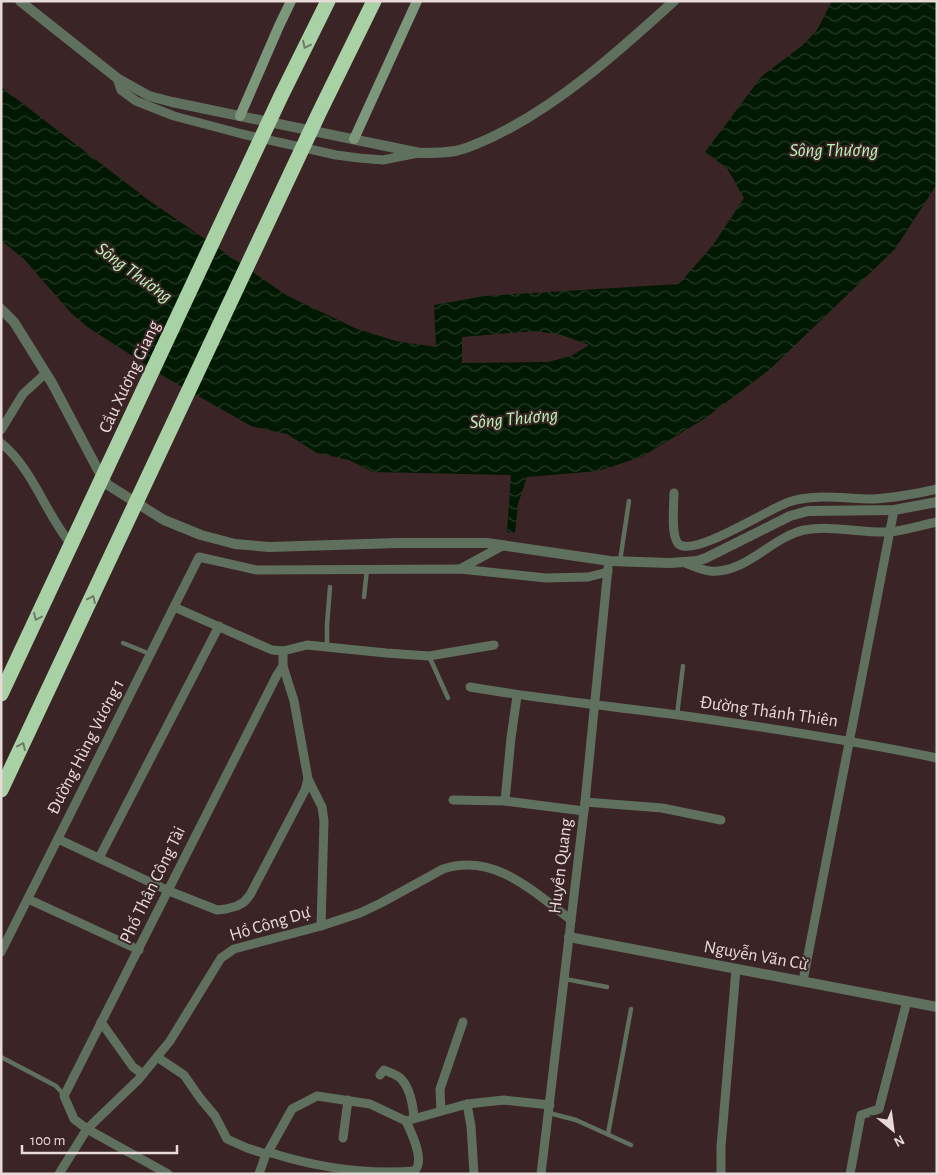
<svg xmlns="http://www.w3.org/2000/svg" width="938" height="1175" viewBox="0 0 938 1175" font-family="'Alegreya Sans',sans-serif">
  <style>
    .water { fill: url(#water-waves); fill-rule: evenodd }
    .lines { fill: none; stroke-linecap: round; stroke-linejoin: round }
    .service { stroke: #60705f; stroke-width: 4.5 }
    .minor { stroke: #60705f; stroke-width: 9 }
    .tertiary { stroke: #60705f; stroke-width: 10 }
    .secondary { stroke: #7d977c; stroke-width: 10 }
    .motorway { stroke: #a8d1a6; stroke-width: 15 }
    .oneway { stroke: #717a66 }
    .labels { text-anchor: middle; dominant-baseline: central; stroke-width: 4; stroke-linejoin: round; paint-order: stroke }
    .street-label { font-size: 18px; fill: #e9dada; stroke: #3a2425 }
    .water-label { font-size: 19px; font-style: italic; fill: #bbf6b9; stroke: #3a2425 }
  </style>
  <defs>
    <pattern id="water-waves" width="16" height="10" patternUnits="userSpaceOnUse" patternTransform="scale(1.25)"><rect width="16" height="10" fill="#011902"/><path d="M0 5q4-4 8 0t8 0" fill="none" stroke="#263a26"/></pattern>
  </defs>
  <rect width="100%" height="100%" fill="#3a2425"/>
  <!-- water -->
  <path class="water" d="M 832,1 L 937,1 L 937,184 L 895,249 L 769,370 L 704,419 L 641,457 L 598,471 L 527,477 L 518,504 L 515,533 L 507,532 L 511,475 L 373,472 L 349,460 L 317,453 L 287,434 L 251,426 L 165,377 L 89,328 L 72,314 L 24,259 L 1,240 L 1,87 L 147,199 L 286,295 L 357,329 L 396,341 L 436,347 L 434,305 L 485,296 L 679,284 L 713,245 L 744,198 L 727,168 L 705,152 L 762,76 L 803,45 L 817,30 ZM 535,331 L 562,335 L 589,345 L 571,356 L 548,362 L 462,363 L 462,337 Z"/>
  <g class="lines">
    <!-- service -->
    <g class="service">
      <path d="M 620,561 L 629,501"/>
      <path d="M 364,597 L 367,569"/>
      <path d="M 123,643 L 150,654"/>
      <path d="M 327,646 L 327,625 L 330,587"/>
      <path d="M 429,656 L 448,698"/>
      <path d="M 677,715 L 683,666"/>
      <path d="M 565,979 L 607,987"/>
      <path d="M 1,1057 L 56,1086 L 64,1095"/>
      <path d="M 549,1113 L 576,1120 L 631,1145"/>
      <path d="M 608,1134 L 631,1009"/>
    </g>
    <!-- minor -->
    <g class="minor">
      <path d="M 117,78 L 121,90 L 136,101 L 174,116 L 242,134 L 336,155 L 359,158 L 383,160 L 418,153"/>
      <path d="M 1,430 L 23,394 L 46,373"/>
      <path d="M 1,443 C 31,467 44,509 67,539"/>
      <path d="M 674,493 C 674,504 670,539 680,545 C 698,555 768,509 789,502 C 814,493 846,499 872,499 C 895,498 915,494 937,489"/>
      <path d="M 685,563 C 693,566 701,570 710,571 C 744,575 772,537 804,530 C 831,525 860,533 888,532 C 904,531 921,525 937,522"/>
      <path d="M 460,569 L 504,545"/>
      <path d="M 174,607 L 272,650 L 283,651 L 307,645 L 386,653 L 429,656 L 494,645"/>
      <path d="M 470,687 C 539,699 609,706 678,715 C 764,727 851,740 937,758"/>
      <path d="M 308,779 L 322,807 L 324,821 L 321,926"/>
      <path d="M 453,800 L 505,801 L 584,811"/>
      <path d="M 505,801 L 511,738 L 517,696"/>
      <path d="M 585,802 L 662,808 L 721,820"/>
      <path d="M 58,839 L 169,891 L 217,910 L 226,909 L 237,906 L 244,902 L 250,895 L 305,790 L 308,779 L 294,701 L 283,666"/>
      <path d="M 99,858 L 219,626"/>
      <path d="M 28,899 L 139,950"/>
      <path d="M 1,952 L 199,557 L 257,570 L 460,569 L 546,578 L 588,577 L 608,572"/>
      <path d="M 803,981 L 894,510"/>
      <path d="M 101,1022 L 133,1067 L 143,1074"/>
      <path d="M 157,1057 L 184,1075 L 200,1098 L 215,1116 L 227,1139 L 247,1148 L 266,1154"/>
      <path d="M 380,1075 L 384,1070 C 388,1072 395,1074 399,1077 C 410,1086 413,1105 414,1118"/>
      <path d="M 467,1104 L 471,1126 L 474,1174"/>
      <path d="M 441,1111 L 440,1089 L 463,1022"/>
      <path d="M 343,1138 L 348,1100"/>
      <path d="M 268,1152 L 292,1109 L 317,1096 L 370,1104 L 406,1121 L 467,1104 L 504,1100 L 550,1105"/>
      <path d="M 59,1174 L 87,1129 L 139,1079 L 170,1041 L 221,958 L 234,949 L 321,926 L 360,913 L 381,903 L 443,869 C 494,852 534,892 571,920"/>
      <path d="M 168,1174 L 87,1129 L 74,1119 L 64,1096 L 277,675 L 283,666 L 283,651"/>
      <path d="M 259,1174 L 266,1154 L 268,1152 C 315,1167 364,1175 414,1171 C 426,1162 411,1132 406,1121"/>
      <path d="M 541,1174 L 585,802 L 608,568"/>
      <path d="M 721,1174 L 721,1147 L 736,969"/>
      <path d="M 850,1174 L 861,1115 L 879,1109 L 907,1001"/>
    </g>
    <!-- tertiary -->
    <g class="tertiary">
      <path d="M 20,1 L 117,78 L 149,96 L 172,102 L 420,153 C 432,153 444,153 455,151 C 467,149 479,143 490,138 C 557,107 619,51 674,1"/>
      <path d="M 1,309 L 14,322 L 24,338 L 52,383 L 98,470 L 108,485 L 164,520 L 201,535 L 235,544 L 269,547 L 398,543 L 487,543 L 610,561 L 670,563 L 697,561 L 706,558 L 790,516 L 808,511 L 894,510 L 937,502"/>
      <path d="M 569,937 L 937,1007"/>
    </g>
    <!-- secondary -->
    <g class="secondary">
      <path d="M 240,116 L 279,26 L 291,1"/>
      <path d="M 354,139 L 417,1"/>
    </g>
    <!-- motorway -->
    <g class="motorway">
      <path d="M 1,694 L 281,96 L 328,1"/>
      <path d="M 1,790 L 319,113 L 374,1"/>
    </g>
  </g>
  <!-- one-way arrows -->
  <defs><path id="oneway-chevron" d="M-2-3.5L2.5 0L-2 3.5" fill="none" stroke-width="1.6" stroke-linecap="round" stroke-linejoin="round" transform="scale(1.25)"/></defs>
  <g class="oneway">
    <use href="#oneway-chevron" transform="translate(306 45) rotate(116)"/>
    <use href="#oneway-chevron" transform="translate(92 599) rotate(-65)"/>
    <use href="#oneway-chevron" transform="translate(37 617) rotate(115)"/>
    <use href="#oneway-chevron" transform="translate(22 746) rotate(-65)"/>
  </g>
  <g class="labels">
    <!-- street labels -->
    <g class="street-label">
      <text transform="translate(130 377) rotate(-65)">Cầu Xương Giang</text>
      <text transform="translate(769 712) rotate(8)">Đường Thánh Thiên</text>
      <text transform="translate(86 747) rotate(-63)">Đường Hùng Vương 1</text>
      <text transform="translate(561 866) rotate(-83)">Huyền Quang</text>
      <text transform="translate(153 885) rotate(-64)">Phố Thân Công Tài</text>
      <text transform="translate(270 924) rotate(-17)">Hồ Công Dự</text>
      <text transform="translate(756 956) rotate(10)">Nguyễn Văn Cừ</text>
    </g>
    <!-- water labels -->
    <g class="water-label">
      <text x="834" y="150">Sông Thương</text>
      <text transform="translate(134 273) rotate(36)">Sông Thương</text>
      <text transform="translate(514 419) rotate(-5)">Sông Thương</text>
    </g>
  </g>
  <!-- border -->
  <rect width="938" height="1175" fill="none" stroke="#e9dada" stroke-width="5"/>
  <!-- north arrow -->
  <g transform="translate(893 1130) rotate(151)" stroke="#3a2425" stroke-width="4" paint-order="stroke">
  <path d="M0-4L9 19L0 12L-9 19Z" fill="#e9dada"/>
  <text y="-8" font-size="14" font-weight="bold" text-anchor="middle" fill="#e9dada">N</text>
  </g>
  <!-- scale -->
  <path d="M22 1145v8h155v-8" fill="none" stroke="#e9dada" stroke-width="2.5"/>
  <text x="30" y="1145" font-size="15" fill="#e9dada" stroke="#3a2425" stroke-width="4" paint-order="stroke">100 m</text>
</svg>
